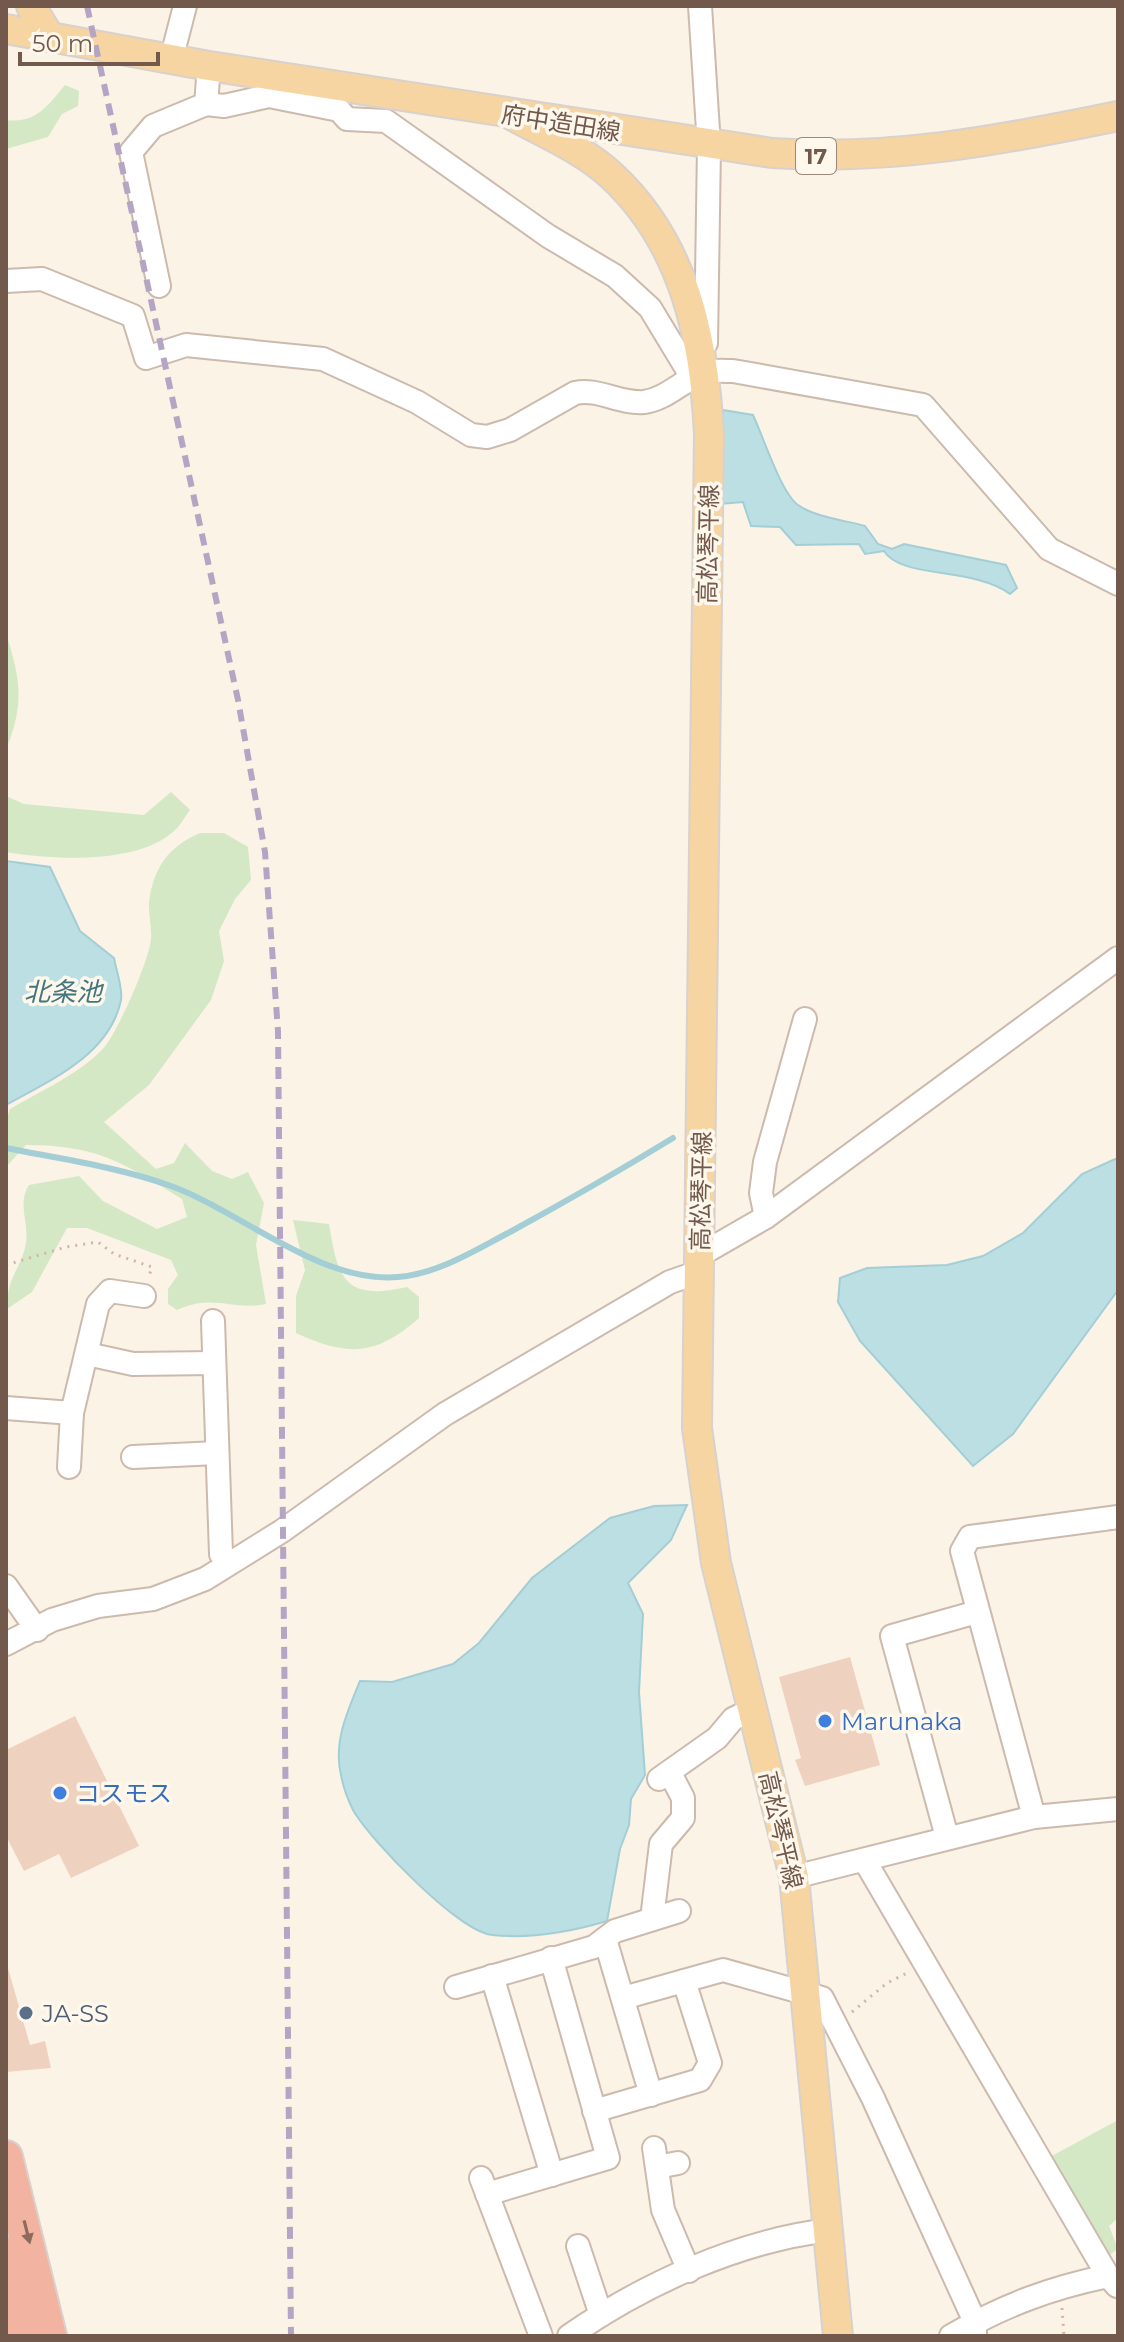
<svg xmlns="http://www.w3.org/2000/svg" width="1124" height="2342" viewBox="0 0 1124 2342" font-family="Montserrat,'Noto Sans JP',sans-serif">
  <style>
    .green { fill: #d4e8c5 }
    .water { fill: #bcdfe4; stroke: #a3ced5; stroke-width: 2 }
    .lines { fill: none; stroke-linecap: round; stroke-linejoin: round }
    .stream { stroke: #a3ced5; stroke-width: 6 }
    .building { fill: #efd1bf }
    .minor-casing { stroke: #ccbaad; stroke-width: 26 }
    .major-casing { stroke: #d8d1cd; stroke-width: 32 }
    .highway-casing { stroke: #d8d1cd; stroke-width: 36 }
    .path { stroke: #d4b5a3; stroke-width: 3; stroke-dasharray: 2 6; stroke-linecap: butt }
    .minor { stroke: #fff; stroke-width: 22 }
    .major { stroke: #f6d5a3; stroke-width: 28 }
    .highway { stroke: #f2b4a1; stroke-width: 32 }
    .rail { stroke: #b5a5c4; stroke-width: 6; stroke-dasharray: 12 8; stroke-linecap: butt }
    .oneway { fill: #8c6b5d }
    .shop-dot { fill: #3f7fe0; stroke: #fef7ec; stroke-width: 3 }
    .service-dot { fill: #5c6f8a; stroke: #fef7ec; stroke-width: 3 }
    .labels { text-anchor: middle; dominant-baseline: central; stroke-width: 7; stroke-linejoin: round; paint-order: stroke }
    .shield { fill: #fef7ec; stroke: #9d887c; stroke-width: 2 }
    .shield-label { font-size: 22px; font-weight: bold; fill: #73594c }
    .street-label { font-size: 24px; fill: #73594c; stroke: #fef7ec }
    .shop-label { font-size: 24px; fill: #366cbe; stroke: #fef7ec; text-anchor: start }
    .service-label { font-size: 24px; fill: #4e5e75; stroke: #fef7ec; text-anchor: start }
    .water-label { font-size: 26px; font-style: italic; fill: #44767e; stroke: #fef7ec }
  </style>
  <rect width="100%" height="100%" fill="#fbf3e6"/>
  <!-- green -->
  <g class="green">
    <path d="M 65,85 L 79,91 L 78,106 L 62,114 L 48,137 L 6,149 L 6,120 C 35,124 48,106 65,85 Z"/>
    <path d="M 6,633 C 20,678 25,704 6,749 Z"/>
    <path d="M 171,792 L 190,810 C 185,816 181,825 175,830 C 139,865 52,860 6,852 L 6,796 L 24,804 L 144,815 Z"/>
    <path d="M 200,833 L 224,833 L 248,847 L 251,880 L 235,899 L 219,931 L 224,961 L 211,1000 L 149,1085 L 104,1122 L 156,1169 L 174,1163 L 185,1143 L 212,1171 L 232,1179 L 248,1172 L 264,1203 L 256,1245 L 266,1304 C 233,1311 214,1293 177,1310 L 168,1304 L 168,1289 L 178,1275 L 171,1260 L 87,1228 L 67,1228 L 32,1292 L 7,1309 C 7,1277 18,1274 25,1248 C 31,1225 16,1205 29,1185 L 79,1176 L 103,1201 L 157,1229 L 187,1217 L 182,1199 C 123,1163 98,1145 26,1145 L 6,1167 L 6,1121 L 10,1109 C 37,1093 87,1070 106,1045 C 120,1026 149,961 151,939 C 152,927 148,914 149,902 C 154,867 168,847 200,833 Z"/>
    <path d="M 293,1220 L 329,1224 C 338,1280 345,1301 407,1287 L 419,1297 L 419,1318 C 376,1356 348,1357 296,1333 L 296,1296 L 305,1270 Z"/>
    <path d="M 1118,2120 L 1118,2218 L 1109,2226 L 1118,2249 L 1109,2255 L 1050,2157 Z"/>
  </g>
  <!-- water -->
  <g class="water">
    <path d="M 723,410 L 753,415 C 763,436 781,493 798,505 C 817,518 844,520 865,526 L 878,544 L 892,549 L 904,544 L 1006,565 L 1017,588 L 1010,594 C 975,567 901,579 884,551 L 865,554 L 859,544 L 796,545 L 780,527 L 751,526 L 743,502 L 720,504 Z"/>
    <path d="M 6,861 L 50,867 L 80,931 L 114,958 C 116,970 123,988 121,1000 C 110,1055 49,1081 6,1105 Z"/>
    <path d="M 1115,1159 L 1118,1160 L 1118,1290 L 1013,1434 L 973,1466 L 860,1341 L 838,1302 L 840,1278 L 867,1268 L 947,1265 L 983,1256 L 1023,1233 L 1082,1174 Z"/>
    <path d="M 687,1505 L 671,1540 L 628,1583 L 643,1614 L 639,1692 L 645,1775 L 631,1799 L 629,1825 L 620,1849 L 607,1921 C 570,1932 530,1939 492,1935 C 459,1932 370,1840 353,1810 C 348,1800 343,1786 341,1775 C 333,1742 348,1710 360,1681 L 392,1682 L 453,1664 L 479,1643 L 532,1578 L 610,1518 L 654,1506 Z"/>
  </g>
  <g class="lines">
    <!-- stream -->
    <path class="stream" d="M 6,1148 C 61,1159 118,1167 171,1186 C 242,1212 321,1284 398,1277 C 438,1274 475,1250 510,1232 C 565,1202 619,1171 673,1138"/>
  </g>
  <!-- building -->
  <g class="building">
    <path d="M 850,1657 L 880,1765 L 805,1786 L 795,1760 L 801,1758 L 779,1677 Z"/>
    <path d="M 75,1716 L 139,1846 L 71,1878 L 59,1854 L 24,1871 L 6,1836 L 6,1750 Z"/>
    <path d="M 6,1961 L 30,2045 L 45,2041 L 51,2068 L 6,2072 Z"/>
  </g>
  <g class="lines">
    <defs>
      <g id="minor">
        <path d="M 700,6 L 709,146 L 706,343"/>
        <path d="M 171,60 L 185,6"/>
        <path d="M 206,104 L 224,106 L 269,96 L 339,110 L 347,119 L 386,121 L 548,236 L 615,276 L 650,308 L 693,379"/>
        <path d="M 6,281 L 42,279 L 133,316 L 146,358 L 186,345 L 323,359 L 417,402 L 471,435 L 487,437 L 510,430 L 575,393 C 599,388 619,404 644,402 C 668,399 685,377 707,372 C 715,370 725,371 733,371 L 923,405 L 1049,549 L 1118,584"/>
        <path d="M 159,286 L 131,152 L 153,126 L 206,104 L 209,66"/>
        <path d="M 766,1217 L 761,1193 L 765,1162 L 805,1019"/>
        <path d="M 700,1255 L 766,1217 L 1118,958"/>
        <path d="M 213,1321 L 221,1554"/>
        <path d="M 87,1354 L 133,1364 L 214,1363"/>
        <path d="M 6,1408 L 72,1413 L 98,1304 L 110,1291 L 144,1296"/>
        <path d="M 133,1457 L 217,1453"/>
        <path d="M 69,1467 L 72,1413"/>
        <path d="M 6,1586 L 37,1630"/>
        <path d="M 6,1644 L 52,1620 L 98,1606 L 153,1599 L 205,1579 L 282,1531 L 445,1414 L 670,1282 L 699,1272"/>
        <path d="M 659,1779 L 717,1738 L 733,1719 L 753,1709"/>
        <path d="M 1034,1817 L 962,1551 L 970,1537 L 1118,1517"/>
        <path d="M 947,1837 L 892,1636 L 977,1612"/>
        <path d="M 865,1861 L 1108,2276"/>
        <path d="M 794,1877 L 1034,1817 L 1118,1809"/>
        <path d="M 652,1919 L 661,1844 L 683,1818 L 683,1798 L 670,1773"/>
        <path d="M 605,1939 L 651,2095"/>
        <path d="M 492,1976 L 552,2175"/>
        <path d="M 456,1987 L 594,1947 L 615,1931 L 679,1911"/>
        <path d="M 623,1998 L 723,1970 L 822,1998 L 873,2098 L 975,2322 L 975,2336"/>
        <path d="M 594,2111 L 700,2080 L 710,2063 L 684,1981"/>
        <path d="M 654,2148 L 663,2210 L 689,2271"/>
        <path d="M 657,2167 L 678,2163"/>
        <path d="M 481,2178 L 541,2336"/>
        <path d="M 487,2194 L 608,2158 L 551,1958"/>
        <path d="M 578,2246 L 601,2315"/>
        <path d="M 569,2336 C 644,2284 738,2241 829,2230"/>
        <path d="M 951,2336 C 1002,2306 1050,2288 1108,2276 L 1117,2286"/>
      </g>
      <g id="major">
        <path d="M 31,6 L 49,36"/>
        <path d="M 6,29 L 209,66 L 772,153 C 891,161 1002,140 1118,116"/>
        <path d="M 513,116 C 546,134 584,150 612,176 C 685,244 704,339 709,434 L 697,1428 L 716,1563 L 794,1877 L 838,2336"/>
      </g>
      <g id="highway">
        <path d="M 6,2157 L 50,2336"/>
        <path d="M 6,2253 L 24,2336"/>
      </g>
    </defs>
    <!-- minor casing -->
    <use href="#minor" class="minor-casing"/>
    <!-- major casing -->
    <use href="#major" class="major-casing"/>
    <!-- highway casing -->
    <use href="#highway" class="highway-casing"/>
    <!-- path -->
    <g class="path">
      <path d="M 6,1265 L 66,1247 L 98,1242 L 114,1254 L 152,1267 L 149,1276"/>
      <path d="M 852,2012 L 887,1983 L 907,1973"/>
      <path d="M 1062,2308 L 1064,2336"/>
    </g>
    <!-- minor -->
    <use href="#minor" class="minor"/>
    <!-- major -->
    <use href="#major" class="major"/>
    <!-- highway -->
    <use href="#highway" class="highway"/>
    <!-- rail -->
    <path class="rail" d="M 87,6 L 238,700 L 265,852 L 278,1031 L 291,2336"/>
  </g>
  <!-- one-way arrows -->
  <defs><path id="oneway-solid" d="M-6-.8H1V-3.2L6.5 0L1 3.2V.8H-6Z" transform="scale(2)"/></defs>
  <use class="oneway" href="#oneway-solid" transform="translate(27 2232) rotate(76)"/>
  <!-- markers -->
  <g class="shop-dot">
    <circle cx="825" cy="1721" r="8"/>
    <circle cx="60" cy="1793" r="8"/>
  </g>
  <circle class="service-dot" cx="26" cy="2013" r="8"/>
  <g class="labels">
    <!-- shield labels -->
    <rect class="shield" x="796" y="138" width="40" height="36" rx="6"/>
    <g class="shield-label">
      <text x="816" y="156">17</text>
    </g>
    <!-- street labels -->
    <g class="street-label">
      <text transform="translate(561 123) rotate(9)">府中造田線</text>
      <text transform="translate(708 544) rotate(-89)">高松琴平線</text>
      <text transform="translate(701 1191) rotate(-89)">高松琴平線</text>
      <text transform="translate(781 1830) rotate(77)">高松琴平線</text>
    </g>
    <!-- shop labels -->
    <g class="shop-label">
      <text x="841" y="1721">Marunaka</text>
      <text x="76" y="1793">コスモス</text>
    </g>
    <!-- service labels -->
    <g class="service-label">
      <text x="42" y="2013">JA-SS</text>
    </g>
    <!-- water labels -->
    <g class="water-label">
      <text x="63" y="992">北条池</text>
    </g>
  </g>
  <!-- border -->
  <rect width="1124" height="2342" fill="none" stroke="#73594c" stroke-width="16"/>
  <!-- scale -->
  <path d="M20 52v12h138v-12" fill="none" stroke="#73594c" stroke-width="4"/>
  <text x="32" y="52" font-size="24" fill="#73594c" stroke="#fef7ec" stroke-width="6" paint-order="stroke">50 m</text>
</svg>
